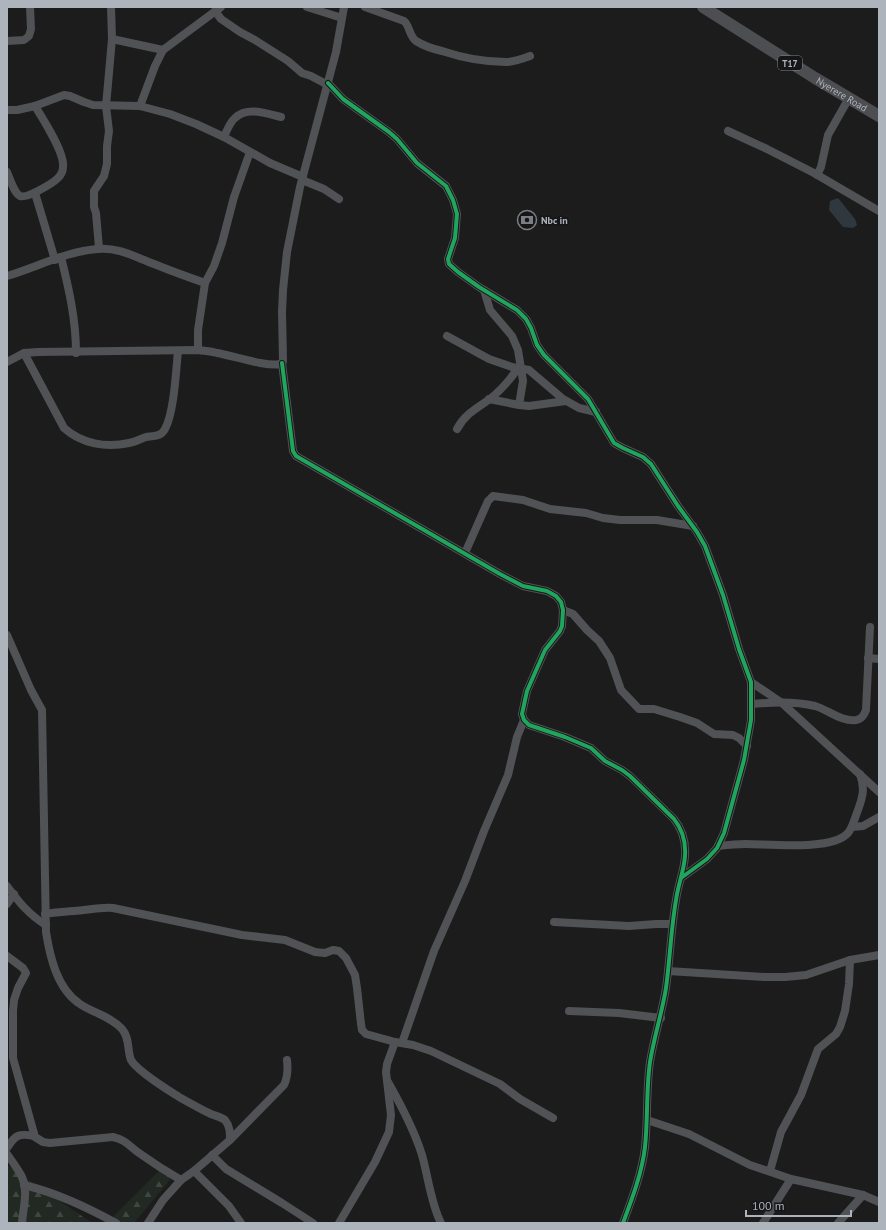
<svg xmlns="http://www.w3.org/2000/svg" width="886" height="1230" viewBox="0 0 886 1230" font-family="'PT Sans',sans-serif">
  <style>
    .forest { fill: url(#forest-firs) }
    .water { fill: #2f383e }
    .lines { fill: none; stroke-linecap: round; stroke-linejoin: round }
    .minor { stroke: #505255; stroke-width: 8 }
    .primary { stroke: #4d4e51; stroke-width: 12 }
    .cycleway-casing { stroke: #161618; stroke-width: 6 }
    .cycleway { stroke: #20a55d; stroke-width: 4 }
    .labels { text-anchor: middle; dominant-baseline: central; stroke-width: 3.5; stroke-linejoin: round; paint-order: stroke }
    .shield { fill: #161618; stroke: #80858b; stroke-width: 1 }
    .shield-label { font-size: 9px; font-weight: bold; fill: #aeb4bc }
    .street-label { font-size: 10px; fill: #aeb4bc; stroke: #161618 }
    .poi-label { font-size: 10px; font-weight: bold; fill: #aeb4bc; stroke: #161618; text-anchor: start }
  </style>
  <defs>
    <pattern id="forest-firs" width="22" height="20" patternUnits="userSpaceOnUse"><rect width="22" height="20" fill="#222922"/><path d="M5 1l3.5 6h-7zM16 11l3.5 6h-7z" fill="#404640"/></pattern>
  </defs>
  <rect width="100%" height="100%" fill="#1c1c1c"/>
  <!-- forest -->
  <g class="forest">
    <path d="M 7,1165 L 92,1223 L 7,1223 Z"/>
    <path d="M 163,1167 L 174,1175 L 134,1223 L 107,1223 Z"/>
  </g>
  <!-- water -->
  <path class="water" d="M 838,198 L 855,219 L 857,225 L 853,228 L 843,227 L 829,210 L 830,201 Z"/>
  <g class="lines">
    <!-- minor -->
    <g class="minor">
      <path d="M 307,7 L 342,18"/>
      <path d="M 365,7 L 404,21 C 410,26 409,36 416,41 C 424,46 433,49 442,51 C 463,58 484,62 506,62 C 514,62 522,59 530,56"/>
      <path d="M 215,11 L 221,19 L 240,32 L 255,40 L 288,61 L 302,73 L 311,76 L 328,85"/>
      <path d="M 112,39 L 163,50"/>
      <path d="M 7,41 L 24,40 L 29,36 L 31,29 L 30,7"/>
      <path d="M 328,83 L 343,99 L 389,132 L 397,139 L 417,163 L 446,186 L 453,200 L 457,214 L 455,238 L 448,259 L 449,264 L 458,272 L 479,287 L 517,310 L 526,319 L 531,328 L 537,345 L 544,355 L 588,399 L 614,443 L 623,448 L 643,457 L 651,464 L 678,506 L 697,532 L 705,546 L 723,595 L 739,649 L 751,682 L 751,720 L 744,760 L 724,833 L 717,848 L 707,859 L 681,878"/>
      <path d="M 140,106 L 155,66 L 163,50 L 221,7"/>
      <path d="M 7,110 L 17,110 L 35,106 L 64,95 L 70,96 L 84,102 L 93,105 L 140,106 L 170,114 L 196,124 L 224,137 L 270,163 L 303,177"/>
      <path d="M 728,131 L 767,149 L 814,173 L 879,211"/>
      <path d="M 224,137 C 227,130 230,122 235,118 C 248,106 267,114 281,117"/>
      <path d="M 7,172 C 10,179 14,193 20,196 C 27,199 53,183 58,178 C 61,175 63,171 63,167 C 65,153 43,119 35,106"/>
      <path d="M 817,175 L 821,167 L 828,135 L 849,98"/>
      <path d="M 302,180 L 324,189 L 339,199"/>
      <path d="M 35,193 L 55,260"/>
      <path d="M 99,248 L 96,213 L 94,207 L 94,191 L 104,176 L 107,164 L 107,146 L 109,131 L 106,106 L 112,39 L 111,7"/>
      <path d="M 61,257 C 69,289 76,320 76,353"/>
      <path d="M 7,276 C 37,267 67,251 98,249 C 118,247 135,257 154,264 C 171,271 188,277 205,283"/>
      <path d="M 484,290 L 490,310 L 512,336 L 518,350 L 523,381 L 519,405"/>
      <path d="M 447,336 L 489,359 L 512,367 L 529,370 L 563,399 L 579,408 L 596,412"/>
      <path d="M 198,350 L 198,330 L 205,283 L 214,266 L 222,243 L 234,197 L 250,152"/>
      <path d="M 24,353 L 64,428 C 82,444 106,448 129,443 C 135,442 140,439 146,437 C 153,436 161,437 165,429 C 174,413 176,371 178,351"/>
      <path d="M 7,362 L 24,353 L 38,352 L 198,350 C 204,351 210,351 217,353 C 234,356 265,367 282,364 L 283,361 L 282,312 L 283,290 L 287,252 L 300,187 L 336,52 L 344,7"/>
      <path d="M 282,363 L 293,451 L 296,456 L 500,574 L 523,586 L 547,591 L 556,596 L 561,602 L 563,610 L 562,626 L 560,631 L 545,650 L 527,691 L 522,714 L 524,720 L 529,725 L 565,737 L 591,748 L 605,761 L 622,770 L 630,776 L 674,819 C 682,829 686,842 685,856 C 684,871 678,885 676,900 C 671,929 670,959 666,988 C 662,1013 654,1037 650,1062 C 646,1090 648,1119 645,1147 C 642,1173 632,1199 623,1223"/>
      <path d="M 489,399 L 519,405 L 529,406 L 566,401"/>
      <path d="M 457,429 C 465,414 477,408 490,399 C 501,390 510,380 518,368"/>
      <path d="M 465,553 L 488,501 L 493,496 L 523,500 L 550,509 L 586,513 L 603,518 L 620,520 L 657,520 L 693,526"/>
      <path d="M 563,610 L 573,614 L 587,630 L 599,641 L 610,658 L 621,690 L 639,709 L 654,709 L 680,717 L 697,723 L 714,734 L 733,735 L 739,738 L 747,746"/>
      <path d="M 7,635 L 31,690 L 42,710 L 46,932 C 50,957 57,989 80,1004 C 93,1013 110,1016 122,1029 C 130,1038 127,1050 131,1060 C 137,1071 168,1090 179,1097 C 190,1103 200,1109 211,1114 C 216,1116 221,1117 225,1120 C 230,1126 230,1133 230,1140 L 194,1171 L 181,1180 L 163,1200 L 148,1223"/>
      <path d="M 868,658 L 879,659"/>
      <path d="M 751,682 L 782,703 L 879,792"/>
      <path d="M 752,704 C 772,702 795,701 815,706 C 828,710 842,722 856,720 C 862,719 864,715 866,710 L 870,627"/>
      <path d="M 852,827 L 863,826 L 879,817"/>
      <path d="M 718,846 C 727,845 736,844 746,844 C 769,844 832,851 848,833 C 853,827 855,817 858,810 C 863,796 865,789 860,774"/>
      <path d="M 7,886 C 18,901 29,915 46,925"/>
      <path d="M 7,904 L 14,894"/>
      <path d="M 45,914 C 56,912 64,912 74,911 C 88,910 100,907 113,908 L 242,935 L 285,940 L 315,952 L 325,953 L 333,950 L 339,951 L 346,958 L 355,975 L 357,988 L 361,1024 L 362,1030 L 366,1034 L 395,1042 L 413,1045 L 431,1051 L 500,1084 L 520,1099 L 553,1118"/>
      <path d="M 554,922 L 629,926 L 656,924 L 672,924"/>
      <path d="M 7,956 L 23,968 L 26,973 L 18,988 L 14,1000 L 13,1011 L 13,1058 L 35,1137 L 43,1142 L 50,1143 L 113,1137 C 126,1140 129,1146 139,1153 C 153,1163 167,1172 181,1180"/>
      <path d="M 668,971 L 764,977 L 785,977 L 806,975 L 850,960 L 879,955"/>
      <path d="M 569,1011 L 619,1013 L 661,1018"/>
      <path d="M 402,1043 L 434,951 L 465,881 L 484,831 L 508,775 L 517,737 L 524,720"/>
      <path d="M 388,1082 C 401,1105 414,1129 422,1155 C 428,1176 431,1204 441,1223"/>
      <path d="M 647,1120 L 689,1134 L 750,1165 L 791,1179 L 863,1195 L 879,1202"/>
      <path d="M 230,1140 L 284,1085 C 288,1077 288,1069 287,1060"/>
      <path d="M 7,1148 C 15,1135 19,1133 34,1136"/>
      <path d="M 7,1154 C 12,1161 17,1168 21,1175 C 29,1190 23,1208 22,1223"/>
      <path d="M 212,1155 L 226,1169 L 282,1203 L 313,1223"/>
      <path d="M 194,1171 L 229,1206 L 241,1223"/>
      <path d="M 770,1171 L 781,1132 L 801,1095 L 818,1049 L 836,1034 L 840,1027 L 845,1011 L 849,984 L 850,960"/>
      <path d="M 24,1185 C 57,1193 86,1207 116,1223"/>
      <path d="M 339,1223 L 375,1162 L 389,1132 L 391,1115 L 386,1072 L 387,1064 L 395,1042"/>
      <path d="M 763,1223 L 791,1179"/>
      <path d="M 838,1223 L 863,1195"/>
    </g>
    <!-- primary -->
    <path class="primary" id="s1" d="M 703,7 L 815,78 L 879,116"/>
    <defs>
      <g id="cycleway">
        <path d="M 328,83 L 343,99 L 389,132 L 397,139 L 417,163 L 446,186 L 453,200 L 457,214 L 455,238 L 448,259 L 449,264 L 458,272 L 479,287 L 517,310 L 526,319 L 531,328 L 537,345 L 544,355 L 588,399 L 614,443 L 623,448 L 643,457 L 651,464 L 678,506 L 697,532 L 705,546 L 723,595 L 739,649 L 751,682 L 751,720 L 744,760 L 724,833 L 717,848 L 707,859 L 681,878"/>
        <path d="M 282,363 L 293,451 L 296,456 L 500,574 L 523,586 L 547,591 L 556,596 L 561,602 L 563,610 L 562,626 L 560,631 L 545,650 L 527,691 L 522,714 L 524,720 L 529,725 L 565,737 L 591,748 L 605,761 L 622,770 L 630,776 L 674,819 C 682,829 686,842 685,856 C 684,871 678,885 676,900 C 671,929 670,959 666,988 C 662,1013 654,1037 650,1062 C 646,1090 648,1119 645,1147 C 642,1173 632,1199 623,1223"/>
      </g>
    </defs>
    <!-- cycleway casing -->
    <use href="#cycleway" class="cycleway-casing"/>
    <!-- cycleway -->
    <use href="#cycleway" class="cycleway"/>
  </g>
  <!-- icons -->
  <defs>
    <symbol id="bank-ring" viewBox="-11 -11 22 22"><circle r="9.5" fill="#161618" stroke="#7b7f84" stroke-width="1.5"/><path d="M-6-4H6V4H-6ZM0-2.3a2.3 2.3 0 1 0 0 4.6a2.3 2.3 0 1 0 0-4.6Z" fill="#7b7f84"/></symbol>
  </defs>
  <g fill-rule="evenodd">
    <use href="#bank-ring" x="516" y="209" width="22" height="22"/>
  </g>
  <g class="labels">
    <!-- shield labels -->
    <rect class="shield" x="778" y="56" width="24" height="14" rx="3"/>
    <g class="shield-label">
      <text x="790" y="63">T17</text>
    </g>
    <!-- street labels -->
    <g class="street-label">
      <text stroke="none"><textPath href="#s1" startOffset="164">Nyerere Road</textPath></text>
    </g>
    <!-- poi labels -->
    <g class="poi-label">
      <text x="541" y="220">Nbc in</text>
    </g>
  </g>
  <!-- border -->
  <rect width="886" height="1230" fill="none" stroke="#aeb4bc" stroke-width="16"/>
  <!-- scale -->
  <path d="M746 1210v6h105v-6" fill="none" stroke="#aeb4bc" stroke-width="2"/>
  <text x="752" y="1210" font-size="12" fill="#aeb4bc" stroke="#161618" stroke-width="3" paint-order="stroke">100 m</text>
</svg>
